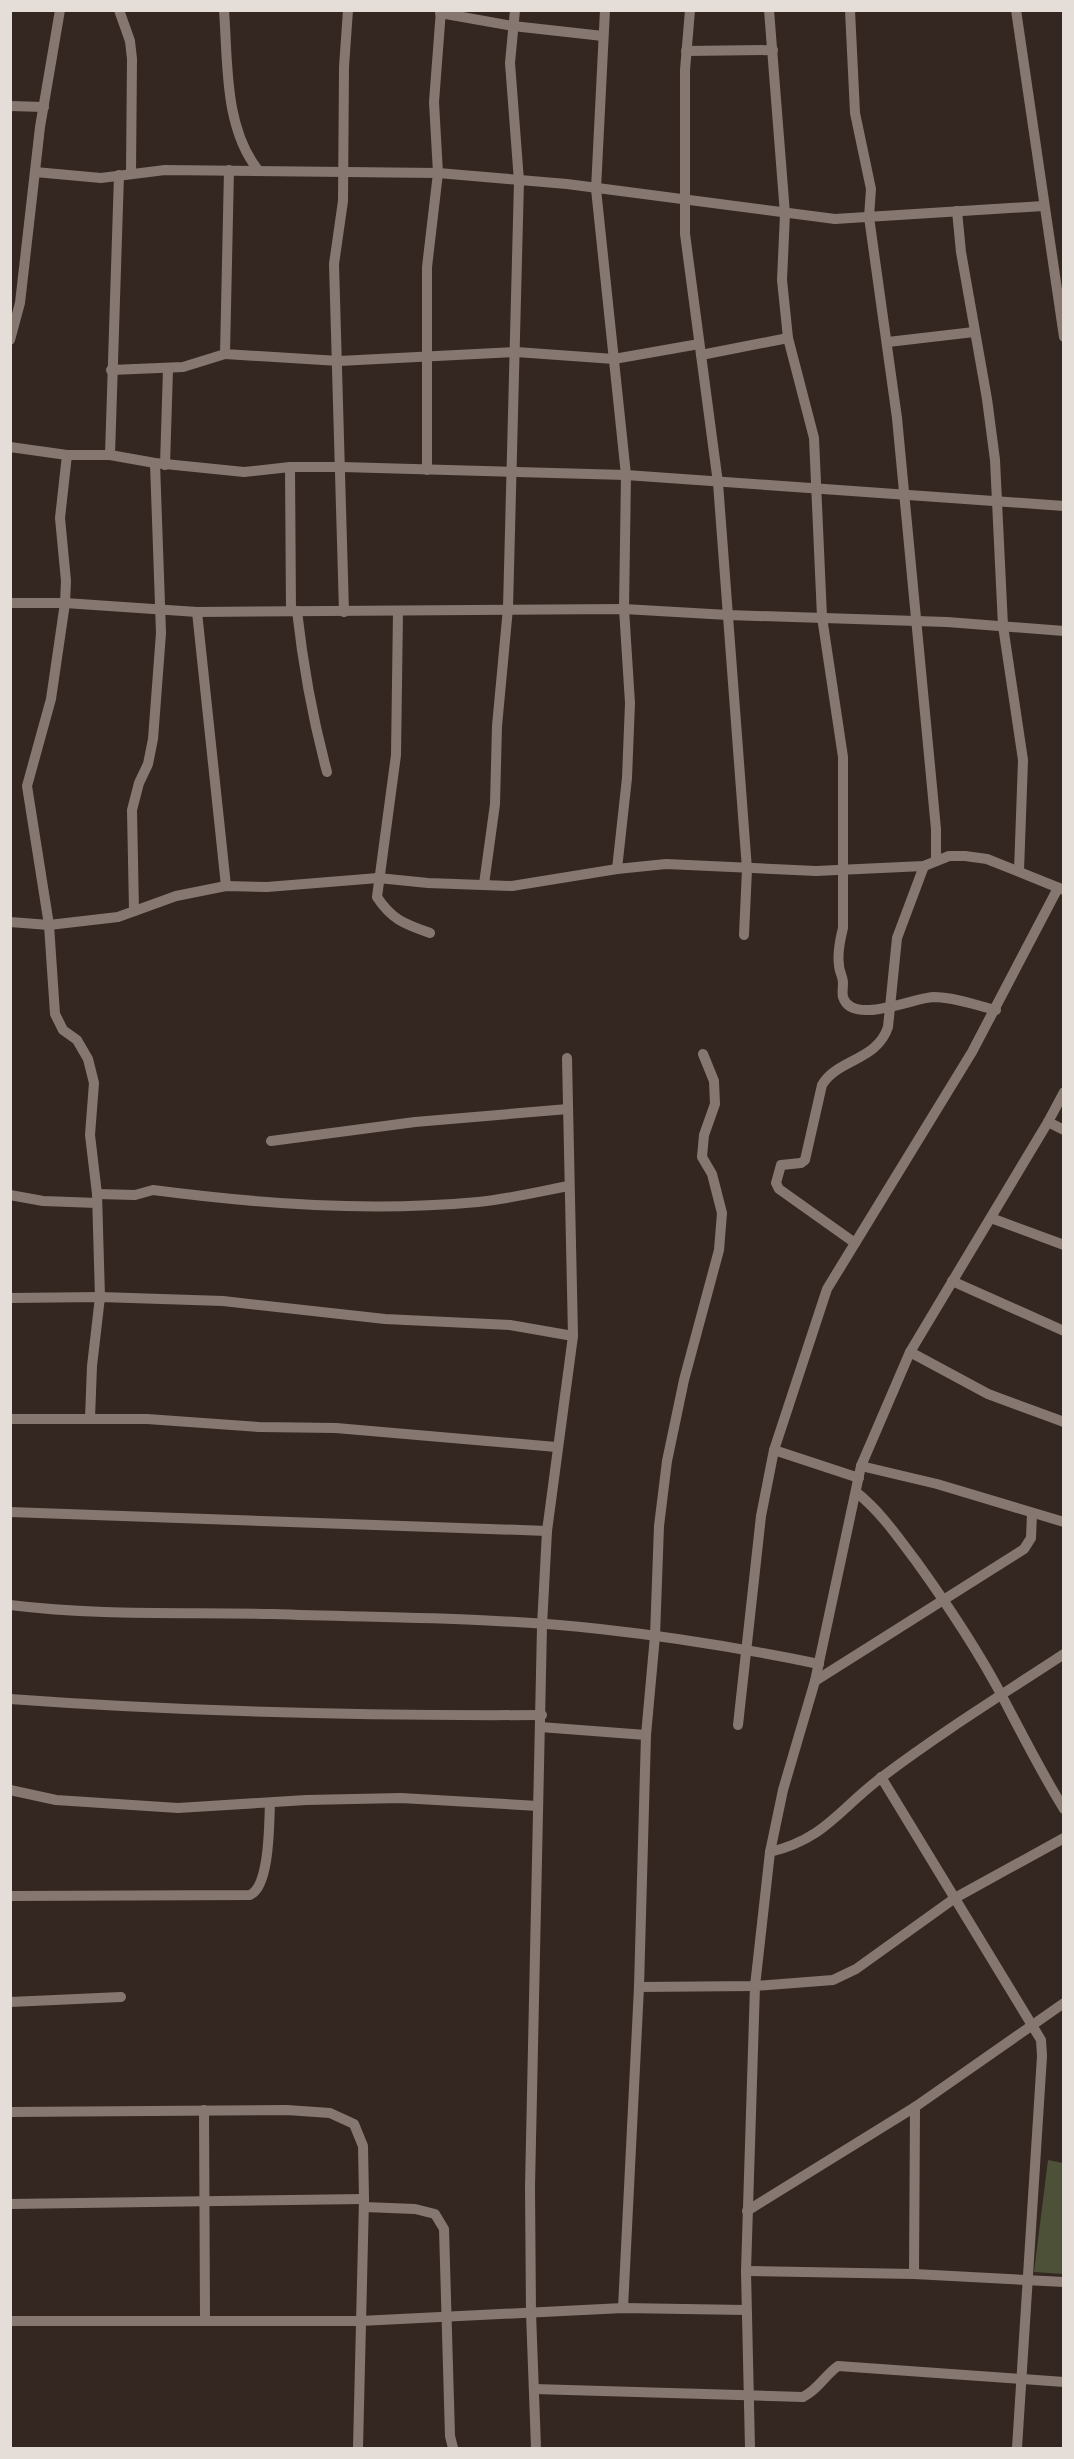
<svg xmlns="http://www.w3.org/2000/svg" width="1074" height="2459" viewBox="0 0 1074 2459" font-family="'Sofia Sans Condensed',sans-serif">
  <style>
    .green { fill: #4d5138 }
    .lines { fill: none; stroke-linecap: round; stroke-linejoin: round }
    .street { stroke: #867870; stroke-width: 10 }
  </style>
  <rect width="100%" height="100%" fill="#342721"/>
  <!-- green -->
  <path class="green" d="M 1048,2160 L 1063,2163 L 1063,2274 L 1034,2272 Z"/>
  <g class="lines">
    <!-- street -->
    <g class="street">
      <path d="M 119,10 L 130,41 L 132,59 L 131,173"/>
      <path d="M 224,10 C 228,63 224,127 258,170"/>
      <path d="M 605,10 L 596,189 L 626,475 L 624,609 L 630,703 L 627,778 L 617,869"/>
      <path d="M 690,10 L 685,70 L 685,234 L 718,483 L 747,869 L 744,935"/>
      <path d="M 769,10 L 785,214 L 782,280 L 788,338 L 814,438 L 822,617 L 843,757 L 843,928 C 840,940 837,953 839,965 C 839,971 843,977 843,983 C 843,987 842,993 843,997 C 852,1026 913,998 933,997 C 954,997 975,1005 996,1010"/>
      <path d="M 850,10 L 855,113 L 871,189 L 869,217 L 897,418 L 936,829 L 936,861"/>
      <path d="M 1016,10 L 1064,337"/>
      <path d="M 440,13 L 513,26 L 603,36"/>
      <path d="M 686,51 L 773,50"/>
      <path d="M 10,106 L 44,107"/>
      <path d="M 229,170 L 225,354 L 339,361 L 516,352 L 614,359 L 699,344"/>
      <path d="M 35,172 L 101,178 L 165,170 L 438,173 L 567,184 L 835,219 L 1043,206"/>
      <path d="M 957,211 L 961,252 L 987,399 L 995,460 L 1003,626 L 1023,760 L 1019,871"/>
      <path d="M 10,340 L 20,303 L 40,127 L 60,10"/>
      <path d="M 888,342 L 974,332"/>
      <path d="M 701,355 L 788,338"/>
      <path d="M 111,370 L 183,367 L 225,354"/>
      <path d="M 10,447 L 67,455 L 110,455 L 155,463 L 244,472 L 290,467 L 342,467 L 626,475 L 1064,506"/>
      <path d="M 67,455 L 60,518 L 66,581 L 65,603 L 51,699 L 27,786 L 49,925 L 55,1014 L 63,1030 L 77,1040 L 88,1059 L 94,1083 L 90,1135 L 97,1194 L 100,1297 L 92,1366 L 90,1418"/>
      <path d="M 110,455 L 119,175"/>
      <path d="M 165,465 L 168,369"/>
      <path d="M 290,467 L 291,610"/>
      <path d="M 427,470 L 427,267 L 438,173 L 434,102 L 441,10"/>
      <path d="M 10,603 L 65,603 L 197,612 L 624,609 L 728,615 L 947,622 L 1064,631"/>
      <path d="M 297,611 C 303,665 313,720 327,772"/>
      <path d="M 398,611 L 396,755 L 377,897 C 392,920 405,924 430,933"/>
      <path d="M 197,612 L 226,886"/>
      <path d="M 344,612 L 334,264 L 343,201 L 344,67 L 348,10"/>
      <path d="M 484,884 L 495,804 L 497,726 L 508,608 L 519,181 L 510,63 L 515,10"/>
      <path d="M 134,911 L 132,810 L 139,783 L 148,764 L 153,739 L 161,633 L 155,463"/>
      <path d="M 10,922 L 49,925 L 118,917 L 176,896 L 226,886 L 267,887 L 378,878 L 428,883 L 512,886 L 617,869 L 666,864 L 816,871 L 924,866 L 949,856 L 965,856 L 987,859 L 1064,890"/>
      <path d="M 1048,1122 L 1064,1130"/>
      <path d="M 271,1141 L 415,1122 L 568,1109"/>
      <path d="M 97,1194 L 135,1195 L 153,1190 C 261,1204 368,1212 478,1202 C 508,1199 538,1192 568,1186"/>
      <path d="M 10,1195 L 43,1201 L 97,1203"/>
      <path d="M 991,1218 L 1064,1245"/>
      <path d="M 855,1243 L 779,1189 L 776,1183 L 781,1165 L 801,1163 L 805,1160 L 822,1085 C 837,1059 877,1061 888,1027 L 897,938 L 924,866"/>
      <path d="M 952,1281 L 1064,1331"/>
      <path d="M 10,1298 L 100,1297 L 223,1301 L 385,1319 L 510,1325 L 573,1336"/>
      <path d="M 910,1352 L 988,1394 L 1064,1422"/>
      <path d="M 10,1419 L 147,1419 L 259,1427 L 336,1428 L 556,1447"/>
      <path d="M 774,1450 L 859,1478"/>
      <path d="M 861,1466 L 937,1484 L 1064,1522"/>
      <path d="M 856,1492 C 881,1512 897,1536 916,1561 C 947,1604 977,1649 1002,1696 C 1022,1734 1041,1772 1064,1809"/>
      <path d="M 10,1512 L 547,1531"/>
      <path d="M 10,1605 C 98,1616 185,1612 273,1614 C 382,1618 492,1617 600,1629 C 673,1637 746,1649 819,1664"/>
      <path d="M 815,1681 L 1024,1549 L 1031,1538 L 1032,1513"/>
      <path d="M 10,1699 C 187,1712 365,1716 542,1715"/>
      <path d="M 738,1725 L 761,1516 L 774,1450 L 827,1289 L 972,1052 L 1058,888"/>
      <path d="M 540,1727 L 646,1735"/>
      <path d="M 881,1777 L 1041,2040 L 1042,2056 L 1017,2448"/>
      <path d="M 10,1790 L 56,1800 L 178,1808 L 306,1800 L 401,1798 L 538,1806"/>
      <path d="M 770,1852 C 825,1839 839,1809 882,1777 C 940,1733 1003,1694 1064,1654"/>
      <path d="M 10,1896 L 250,1895 C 270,1886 269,1823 270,1803"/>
      <path d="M 639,1987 L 755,1986 L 833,1980 L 856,1969 L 955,1898 L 1064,1838"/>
      <path d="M 10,2002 L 121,1997"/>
      <path d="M 204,2110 L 205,2320"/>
      <path d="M 10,2112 L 287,2110 L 330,2113 L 354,2124 L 363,2146 L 364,2199 L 358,2448"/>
      <path d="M 10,2204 L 364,2199"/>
      <path d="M 364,2207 L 415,2209 L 435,2214 L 444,2229 L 450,2436 L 453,2448"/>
      <path d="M 747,2211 L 915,2107 L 1064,2003"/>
      <path d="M 746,2271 L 914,2274 L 1064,2282"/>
      <path d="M 914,2274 L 915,2107"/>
      <path d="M 623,2308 L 639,1987 L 646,1735 L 655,1636 L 659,1526 L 667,1461 L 684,1380 L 719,1250 L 722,1213 L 712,1174 L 702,1157 L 704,1135 L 715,1104 L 714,1081 L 703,1054"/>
      <path d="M 10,2321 L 360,2321 L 623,2308 L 746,2310"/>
      <path d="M 534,2389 L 803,2397 C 819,2389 823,2377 838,2366 L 1064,2382"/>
      <path d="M 536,2448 L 531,2313 L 530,2187 L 542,1626 L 547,1531 L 573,1336 L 567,1058"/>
      <path d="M 750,2448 L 746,2271 L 755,1986 L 770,1852 L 783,1790 L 815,1681 L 861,1466 L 910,1352 L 1048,1122 L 1064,1092"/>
    </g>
  </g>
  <!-- border -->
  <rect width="1074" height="2459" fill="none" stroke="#e5ddd8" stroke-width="24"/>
</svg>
